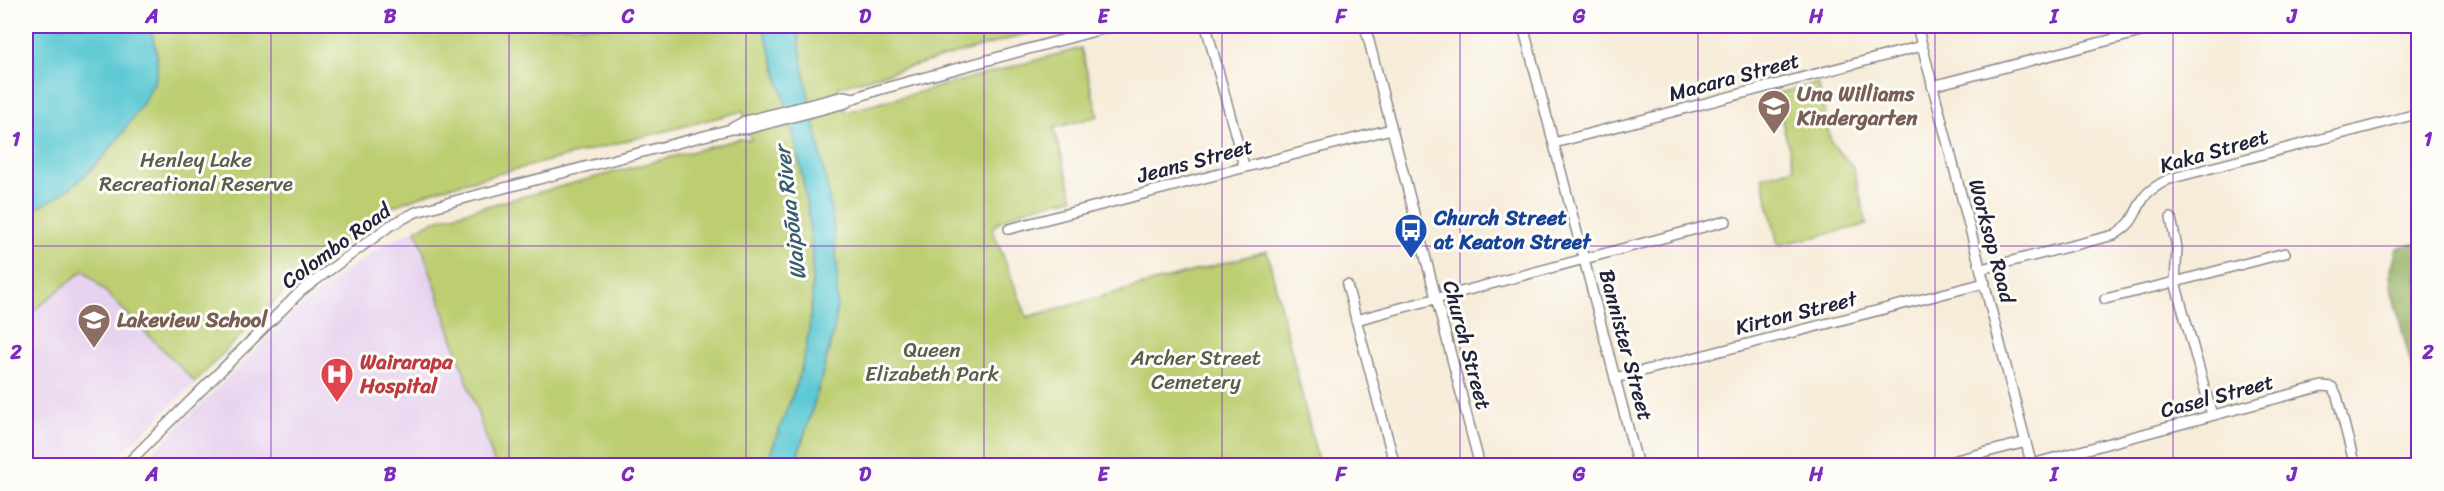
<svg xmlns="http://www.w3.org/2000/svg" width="2444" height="491" viewBox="0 0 2444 491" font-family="Sriracha,sans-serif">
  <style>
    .built { fill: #e7d2ef }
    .green { fill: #bcce71; stroke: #6f7856; stroke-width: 1.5 }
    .forest { fill: #95b163; stroke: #5c6a4f; stroke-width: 1.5 }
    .water { fill: #5dc9d4; stroke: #407688; stroke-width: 1.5 }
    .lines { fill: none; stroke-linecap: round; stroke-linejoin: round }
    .stream { stroke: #5dc9d4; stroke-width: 2 }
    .minor-casing { stroke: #8c878a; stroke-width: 12 }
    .minor { stroke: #fff; stroke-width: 9 }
    .grid { fill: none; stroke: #7b2cbf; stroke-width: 1.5; stroke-opacity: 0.55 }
    .labels { text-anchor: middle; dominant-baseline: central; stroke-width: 6; stroke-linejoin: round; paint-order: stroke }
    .street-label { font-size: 21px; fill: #22223b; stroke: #fdfcf7 }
    .education-label { font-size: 21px; font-weight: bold; fill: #785e54; stroke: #fdfcf7; text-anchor: start }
    .park-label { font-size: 21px; fill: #585e4e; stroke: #fdfcf7 }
    .transit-label { font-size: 21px; font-weight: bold; fill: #164399; stroke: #fdfcf7; text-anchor: start }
    .health-label { font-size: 21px; font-weight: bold; fill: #be3a42; stroke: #fdfcf7; text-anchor: start }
    .water-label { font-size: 22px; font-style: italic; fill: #375c71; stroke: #fdfcf7 }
    .neatline { fill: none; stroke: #7b2cbf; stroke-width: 2 }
    .grid-label { font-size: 20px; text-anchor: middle; font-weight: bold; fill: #7b2cbf }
  </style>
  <rect width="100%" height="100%" fill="#fdfcf7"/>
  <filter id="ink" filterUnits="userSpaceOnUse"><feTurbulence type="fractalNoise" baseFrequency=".0167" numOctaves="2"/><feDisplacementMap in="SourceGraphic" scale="12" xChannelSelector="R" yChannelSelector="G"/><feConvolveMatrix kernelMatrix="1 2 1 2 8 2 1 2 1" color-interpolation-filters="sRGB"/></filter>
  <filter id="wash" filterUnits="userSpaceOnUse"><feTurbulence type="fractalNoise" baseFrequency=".008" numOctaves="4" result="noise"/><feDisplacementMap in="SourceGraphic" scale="24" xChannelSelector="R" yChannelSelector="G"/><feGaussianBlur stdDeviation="1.35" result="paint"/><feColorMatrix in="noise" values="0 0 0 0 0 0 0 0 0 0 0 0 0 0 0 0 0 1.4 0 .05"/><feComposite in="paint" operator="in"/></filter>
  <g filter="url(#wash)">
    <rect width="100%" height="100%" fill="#f7ecd9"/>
    <!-- built -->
    <g class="built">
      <path d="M 416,229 L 495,465 L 139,466 L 293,313 L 344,272 L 386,244 Z"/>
      <path d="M 84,270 L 195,382 L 109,465 L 26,466 L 26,317 Z"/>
    </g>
    <!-- green -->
    <g class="green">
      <path d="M 26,26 L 763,26 C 794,130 827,240 806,348 C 800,386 777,428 767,465 L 495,465 L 416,229 L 442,218 L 739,139 L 751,140 L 743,111 L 436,190 L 394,206 L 298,277 L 195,382 L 84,270 L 26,317 Z"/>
      <path d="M 797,26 L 1055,26 L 838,87 L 846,112 L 1081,48 L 1098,116 L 1054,128 L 1073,198 C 1046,204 1012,209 992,228 L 1027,317 L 1267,251 L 1319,465 L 794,466 C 806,431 817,396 826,360 C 829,349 833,336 835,325 C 847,222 808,126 797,26 Z"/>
      <path d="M 1818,83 L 1831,142 L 1853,167 L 1867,225 L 1778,245 L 1762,177 L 1794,168 L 1775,94 Z"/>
    </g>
    <!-- forest -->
    <path class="forest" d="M 2418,242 L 2418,391 L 2392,292 L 2390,274 L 2397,248 Z"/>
    <!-- water -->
    <g class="water">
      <path d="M 26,26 L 150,26 C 154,41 160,59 156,76 C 152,89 142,105 134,116 C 106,159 74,193 26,213 Z"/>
      <path d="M 763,26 L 797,26 C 808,125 847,222 835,325 C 833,336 829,349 826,360 C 817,396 806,431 794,465 L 767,465 C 777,428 800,386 806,348 C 827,240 794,130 763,26 Z"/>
    </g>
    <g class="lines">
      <!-- stream -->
      <path class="stream" d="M 2417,466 C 2410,453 2412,443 2418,431"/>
    </g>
  </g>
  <g filter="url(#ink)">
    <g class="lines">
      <defs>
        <g id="minor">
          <path d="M 1206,26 L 1244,166"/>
          <path d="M 1365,26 L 1480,466"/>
          <path d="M 1523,26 L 1638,466"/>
          <path d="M 1917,26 L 2032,466"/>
          <path d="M 1932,86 L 2164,26"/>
          <path d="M 732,128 L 745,121 L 844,96 L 854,98"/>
          <path d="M 1554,143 L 1922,46"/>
          <path d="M 1009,229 L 1391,129"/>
          <path d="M 1981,269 L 2114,235 C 2137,221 2132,215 2145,196 C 2151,188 2160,184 2169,179 L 2409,116"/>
          <path d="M 1347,285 L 1395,466"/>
          <path d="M 2105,299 L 2175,282 L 2177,248 L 2171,218"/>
          <path d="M 1356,320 L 1726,221"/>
          <path d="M 1615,378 L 1985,283"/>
          <path d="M 2212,415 L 2175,282 L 2285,253"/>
          <path d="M 2032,464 L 2322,386 L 2332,387 L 2337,396 L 2355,466"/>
          <path d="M 125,466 L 301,291 L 391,225 L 416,212 L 458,200 L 731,129 L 747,129 L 846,103 L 854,98 L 878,90 L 1113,26"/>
          <path d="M 1933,466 L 2026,442"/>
        </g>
      </defs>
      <!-- minor casing -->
      <use href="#minor" class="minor-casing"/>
      <!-- minor -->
      <use href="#minor" class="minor"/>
    </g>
  </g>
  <!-- grid -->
  <path class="grid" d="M 271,26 L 271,466M 509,26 L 509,466M 746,26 L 746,466M 984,26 L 984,466M 1222,26 L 1222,466M 1460,26 L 1460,466M 1698,26 L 1698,466M 1935,26 L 1935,466M 2173,26 L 2173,466M 26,246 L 2418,246"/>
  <!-- icons -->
  <defs>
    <symbol id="school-pin" viewBox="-11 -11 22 30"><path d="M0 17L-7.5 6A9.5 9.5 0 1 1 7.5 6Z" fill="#8d6e63" stroke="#fdfcf7"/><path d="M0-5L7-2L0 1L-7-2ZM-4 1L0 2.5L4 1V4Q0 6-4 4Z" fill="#fff"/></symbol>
    <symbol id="bus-pin" viewBox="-11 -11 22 30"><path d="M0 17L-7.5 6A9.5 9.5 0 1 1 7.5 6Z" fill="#1a4fb4" stroke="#fdfcf7"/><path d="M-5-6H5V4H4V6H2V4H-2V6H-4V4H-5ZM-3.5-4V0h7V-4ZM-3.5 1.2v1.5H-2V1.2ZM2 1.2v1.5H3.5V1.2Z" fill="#fff"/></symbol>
    <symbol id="hospital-pin" viewBox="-11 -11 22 30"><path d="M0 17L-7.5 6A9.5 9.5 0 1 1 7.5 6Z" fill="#e0444e" stroke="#fdfcf7"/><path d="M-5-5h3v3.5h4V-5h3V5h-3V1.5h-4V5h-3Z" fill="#fff"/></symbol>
  </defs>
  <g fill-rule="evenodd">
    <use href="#school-pin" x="1755" y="87" width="38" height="52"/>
    <use href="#bus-pin" x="1392" y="211" width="38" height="52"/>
    <use href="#school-pin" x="75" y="301" width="38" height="52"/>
    <use href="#hospital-pin" x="318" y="355" width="38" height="52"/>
  </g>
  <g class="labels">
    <!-- street labels -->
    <g class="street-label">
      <text transform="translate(1734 77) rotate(-15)">Macara Street</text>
      <text transform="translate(2214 151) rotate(-16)">Kaka Street</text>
      <text transform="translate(1195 161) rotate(-15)">Jeans Street</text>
      <text transform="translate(1992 241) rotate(75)">Worksop Road</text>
      <text transform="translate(336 246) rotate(-36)">Colombo Road</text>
      <text transform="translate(1796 313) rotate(-14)">Kirton Street</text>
      <text transform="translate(1467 345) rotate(75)">Church Street</text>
      <text transform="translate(1626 345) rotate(75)">Bannister Street</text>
      <text transform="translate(2217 396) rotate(-15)">Casel Street</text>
    </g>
    <!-- education labels -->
    <g class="education-label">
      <text x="1797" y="94">Una Williams<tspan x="1797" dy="24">Kindergarten</tspan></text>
      <text x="117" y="320">Lakeview School</text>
    </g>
    <!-- park labels -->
    <g class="park-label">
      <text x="196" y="160">Henley Lake<tspan x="196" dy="24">Recreational Reserve</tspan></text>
      <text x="932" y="350">Queen<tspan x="932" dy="24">Elizabeth Park</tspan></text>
      <text x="1196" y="358">Archer Street<tspan x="1196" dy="24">Cemetery</tspan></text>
    </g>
    <!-- transit labels -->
    <g class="transit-label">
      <text x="1434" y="218">Church Street<tspan x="1434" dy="24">at Keaton Street</tspan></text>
    </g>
    <!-- health labels -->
    <g class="health-label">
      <text x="360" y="362">Wairarapa<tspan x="360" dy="24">Hospital</tspan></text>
    </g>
    <!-- water labels -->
    <g class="water-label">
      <text transform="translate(790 213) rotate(-97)">Waipōua River</text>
    </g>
  </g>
  <!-- margin -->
  <rect width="2444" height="491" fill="none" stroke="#fdfcf7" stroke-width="66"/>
  <rect x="33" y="33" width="2378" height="425" class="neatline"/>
  <g class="grid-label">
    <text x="152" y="23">A</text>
    <text x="390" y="23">B</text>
    <text x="628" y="23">C</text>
    <text x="865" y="23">D</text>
    <text x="1103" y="23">E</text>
    <text x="1341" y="23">F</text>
    <text x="1579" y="23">G</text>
    <text x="1816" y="23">H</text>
    <text x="2054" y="23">I</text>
    <text x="2292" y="23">J</text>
    <text x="16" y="146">1</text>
    <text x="2428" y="146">1</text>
    <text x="16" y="359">2</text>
    <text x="2428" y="359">2</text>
    <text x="152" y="481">A</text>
    <text x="390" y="481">B</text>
    <text x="628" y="481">C</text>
    <text x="865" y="481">D</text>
    <text x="1103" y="481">E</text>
    <text x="1341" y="481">F</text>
    <text x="1579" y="481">G</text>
    <text x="1816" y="481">H</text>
    <text x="2054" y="481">I</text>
    <text x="2292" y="481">J</text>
  </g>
</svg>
